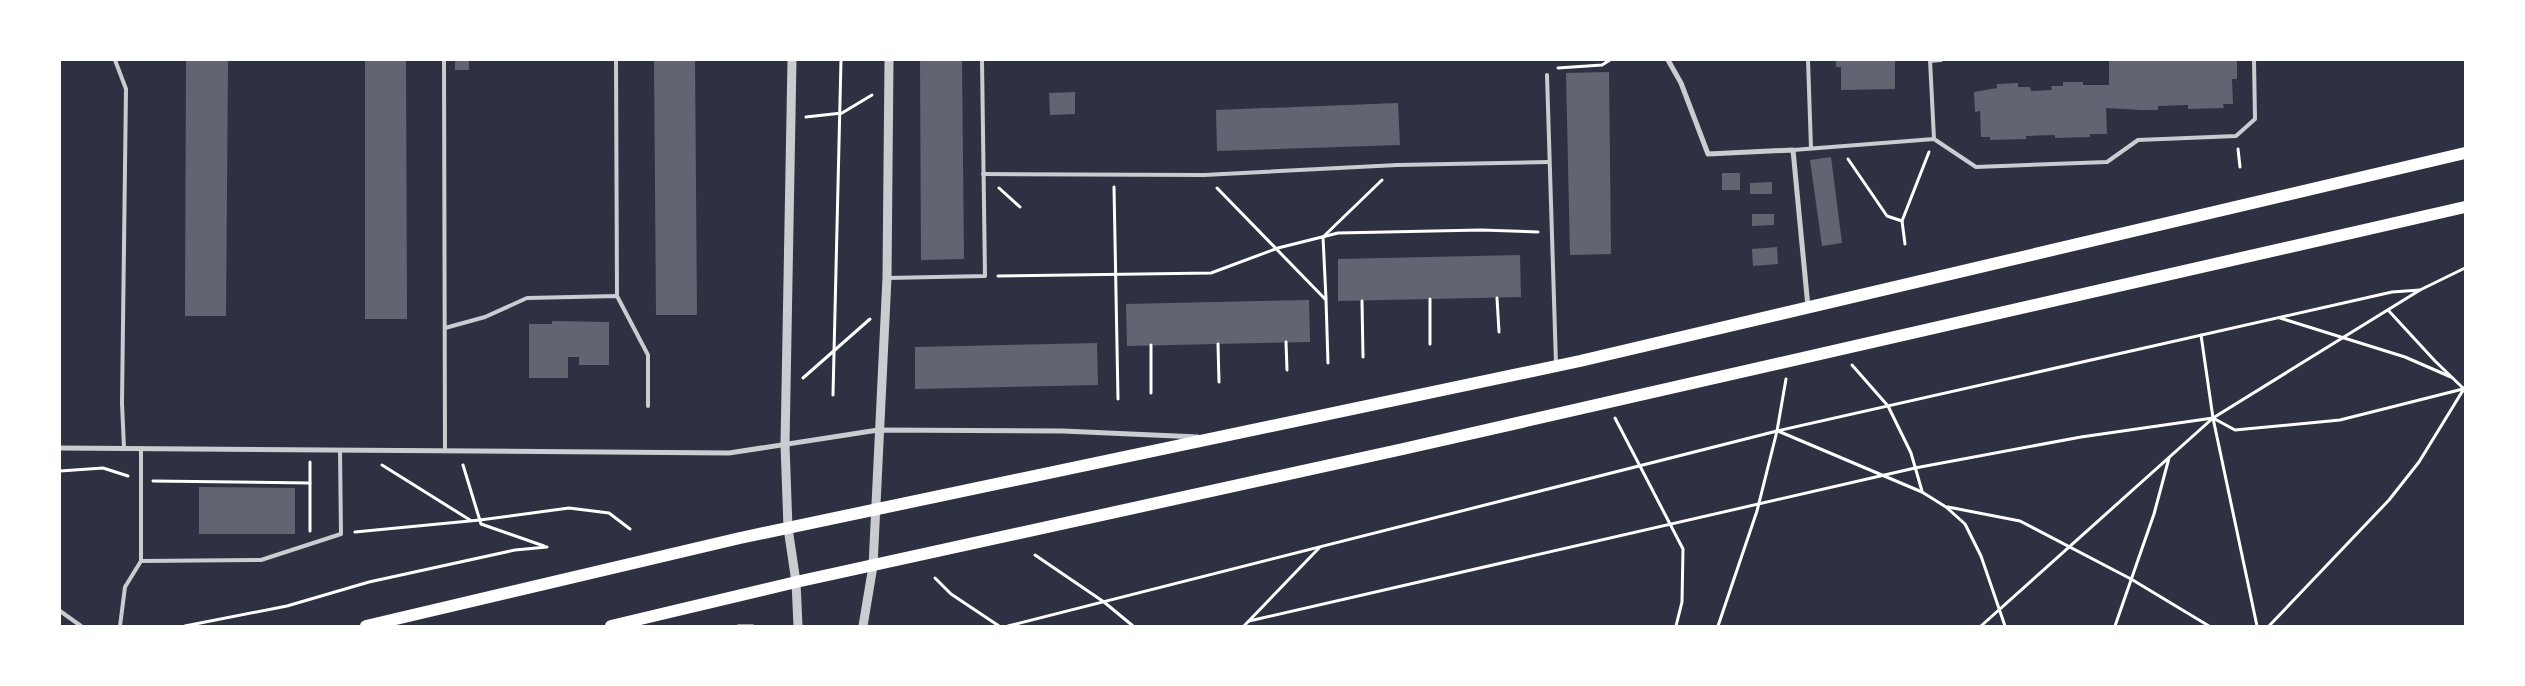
<svg xmlns="http://www.w3.org/2000/svg" width="2525" height="686" viewBox="0 0 2525 686" font-family="Overpass,sans-serif">
  <style>
    .building { fill: #626471 }
    .lines { fill: none; stroke-linecap: round; stroke-linejoin: round }
    .path { stroke: #fff; stroke-width: 3 }
    .service { stroke: #caccd0; stroke-width: 4 }
    .minor { stroke: #caccd0; stroke-width: 5 }
    .tertiary { stroke: #caccd0; stroke-width: 9 }
    .primary { stroke: #fff; stroke-width: 12 }
  </style>
  <rect width="100%" height="100%" fill="#2d3142"/>
  <!-- building -->
  <g class="building">
    <path d="M 186,60 L 228,60 L 226,316 L 185,316 Z"/>
    <path d="M 365,60 L 406,60 L 407,319 L 365,319 Z"/>
    <rect x="455" y="60" width="14" height="10"/>
    <path d="M 654,60 L 695,60 L 697,315 L 656,315 Z"/>
    <path d="M 920,60 L 962,60 L 964,259 L 921,260 Z"/>
    <path d="M 1836,60 L 1895,60 L 1895,89 L 1841,90 L 1841,67 L 1836,67 Z"/>
    <path d="M 2109,60 L 2237,60 L 2237,79 L 2232,79 L 2233,104 L 2223,104 L 2224,108 L 2188,109 L 2188,105 L 2158,106 L 2158,110 L 2141,110 L 2106,108 L 2107,134 L 2090,134 L 2090,137 L 2055,138 L 2055,135 L 2026,136 L 2026,139 L 1990,140 L 1990,137 L 1981,137 L 1980,111 L 1975,112 L 1974,92 L 1997,88 L 1997,84 L 2018,83 L 2018,87 L 2030,87 L 2031,91 L 2052,90 L 2051,86 L 2063,86 L 2063,82 L 2083,82 L 2083,85 L 2109,85 Z"/>
    <path d="M 1609,72 L 1611,254 L 1570,255 L 1566,73 Z"/>
    <path d="M 1075,92 L 1075,114 L 1050,115 L 1049,93 Z"/>
    <path d="M 1398,103 L 1400,145 L 1217,151 L 1216,110 Z"/>
    <path d="M 1831,157 L 1842,243 L 1822,246 L 1810,160 Z"/>
    <rect x="1722" y="173" width="18" height="17"/>
    <path d="M 1772,182 L 1772,194 L 1750,194 L 1750,183 Z"/>
    <path d="M 1752,214 L 1774,214 L 1774,225 L 1752,226 Z"/>
    <path d="M 1777,247 L 1778,264 L 1753,266 L 1752,249 Z"/>
    <path d="M 1520,255 L 1521,297 L 1338,301 L 1338,259 Z"/>
    <path d="M 1309,300 L 1310,342 L 1127,346 L 1126,304 Z"/>
    <path d="M 552,321 L 609,322 L 609,365 L 579,365 L 579,357 L 568,357 L 568,378 L 529,378 L 529,324 L 552,324 Z"/>
    <path d="M 1097,343 L 1098,385 L 915,389 L 915,347 Z"/>
    <path d="M 199,487 L 295,488 L 295,534 L 199,534 Z"/>
  </g>
  <g class="lines">
    <!-- path -->
    <g class="path">
      <path d="M 1558,68 L 1602,65 L 1610,60"/>
      <path d="M 806,117 L 842,113 L 872,95"/>
      <path d="M 2238,149 L 2240,167"/>
      <path d="M 1848,159 L 1887,216 L 1902,221 L 1929,152"/>
      <path d="M 1114,187 L 1118,399"/>
      <path d="M 999,188 L 1020,207"/>
      <path d="M 1217,188 L 1326,300 L 1328,363"/>
      <path d="M 1902,221 L 1905,244"/>
      <path d="M 998,276 L 1211,273 L 1278,248 L 1338,233 L 1481,230 L 1538,232"/>
      <path d="M 1497,298 L 1499,332"/>
      <path d="M 1326,299 L 1323,237 L 1382,180"/>
      <path d="M 1430,299 L 1430,344"/>
      <path d="M 1362,301 L 1363,357"/>
      <path d="M 2388,310 L 2435,361 L 2464,389"/>
      <path d="M 2280,318 L 2405,357 L 2451,377"/>
      <path d="M 2201,335 L 2213,418 L 2257,626"/>
      <path d="M 1286,342 L 1287,370"/>
      <path d="M 1218,344 L 1219,382"/>
      <path d="M 1151,345 L 1151,393"/>
      <path d="M 1852,365 L 1888,406 L 1911,453 L 1922,491"/>
      <path d="M 803,378 L 870,319"/>
      <path d="M 833,395 L 841,60"/>
      <path d="M 1615,418 L 1683,549 L 1682,602 L 1676,626"/>
      <path d="M 1778,431 L 1922,492 L 1946,507 L 1965,524 L 1981,556 L 2005,626"/>
      <path d="M 382,465 L 470,520"/>
      <path d="M 463,465 L 481,524 L 544,546"/>
      <path d="M 60,471 L 103,468 L 128,476"/>
      <path d="M 153,481 L 310,483"/>
      <path d="M 1948,507 L 2020,521 L 2131,579 L 2209,626"/>
      <path d="M 310,531 L 310,462"/>
      <path d="M 355,532 L 480,520 L 569,508 L 609,513 L 630,529"/>
      <path d="M 1035,555 L 1104,602 L 1133,626"/>
      <path d="M 935,578 L 951,594 L 999,626"/>
      <path d="M 1249,621 L 1915,468 L 2081,437 L 2213,418 L 2235,430 L 2340,420 L 2463,389 L 2465,392"/>
      <path d="M 185,626 L 287,606 L 369,582 L 515,550 L 547,547"/>
      <path d="M 738,626 L 753,626"/>
      <path d="M 1008,626 L 1777,431 L 2392,292 L 2420,290"/>
      <path d="M 1244,626 L 1319,548"/>
      <path d="M 1718,626 L 1757,511 L 1777,431 L 1786,379"/>
      <path d="M 1981,626 L 2213,418 L 2420,290 L 2465,268"/>
      <path d="M 2115,626 L 2154,514 L 2169,458"/>
      <path d="M 2269,626 L 2389,500 L 2419,462 L 2465,387"/>
    </g>
    <!-- service -->
    <g class="service">
      <path d="M 115,60 L 126,89 L 122,403 L 124,448"/>
      <path d="M 444,60 L 445,450"/>
      <path d="M 616,60 L 617,296"/>
      <path d="M 1808,60 L 1811,148"/>
      <path d="M 1930,60 L 1934,139"/>
      <path d="M 1930,61 L 1941,60"/>
      <path d="M 1547,75 L 1556,364"/>
      <path d="M 1793,150 L 1934,139 L 1976,167 L 2107,162 L 2138,140 L 2236,136 L 2255,119 L 2254,60"/>
      <path d="M 983,174 L 1204,175 L 1397,165 L 1548,162"/>
      <path d="M 887,278 L 985,276 L 982,60"/>
      <path d="M 445,328 L 485,317 L 527,298 L 617,296 L 648,355 L 648,406"/>
      <path d="M 141,448 L 141,561 L 261,560 L 341,534 L 340,450"/>
      <path d="M 60,611 L 81,626"/>
      <path d="M 120,626 L 125,587 L 141,561"/>
    </g>
    <!-- minor -->
    <g class="minor">
      <path d="M 1668,60 L 1681,83 L 1708,154 L 1793,150 L 1808,307"/>
      <path d="M 60,448 L 729,453 L 878,430 L 1063,431 L 1198,437"/>
    </g>
    <!-- tertiary -->
    <g class="tertiary">
      <path d="M 792,60 L 785,445 L 788,528 L 796,582 L 798,626"/>
      <path d="M 863,626 L 873,566 L 887,278 L 889,60"/>
    </g>
    <!-- primary -->
    <g class="primary">
      <path d="M 366,626 L 740,538 L 1580,361 L 2465,153"/>
      <path d="M 611,626 L 796,582 L 1403,449 L 2465,207"/>
    </g>
  </g>
  <!-- border -->
  <rect width="2525" height="686" fill="none" stroke="#ffffff" stroke-width="122"/>
</svg>
